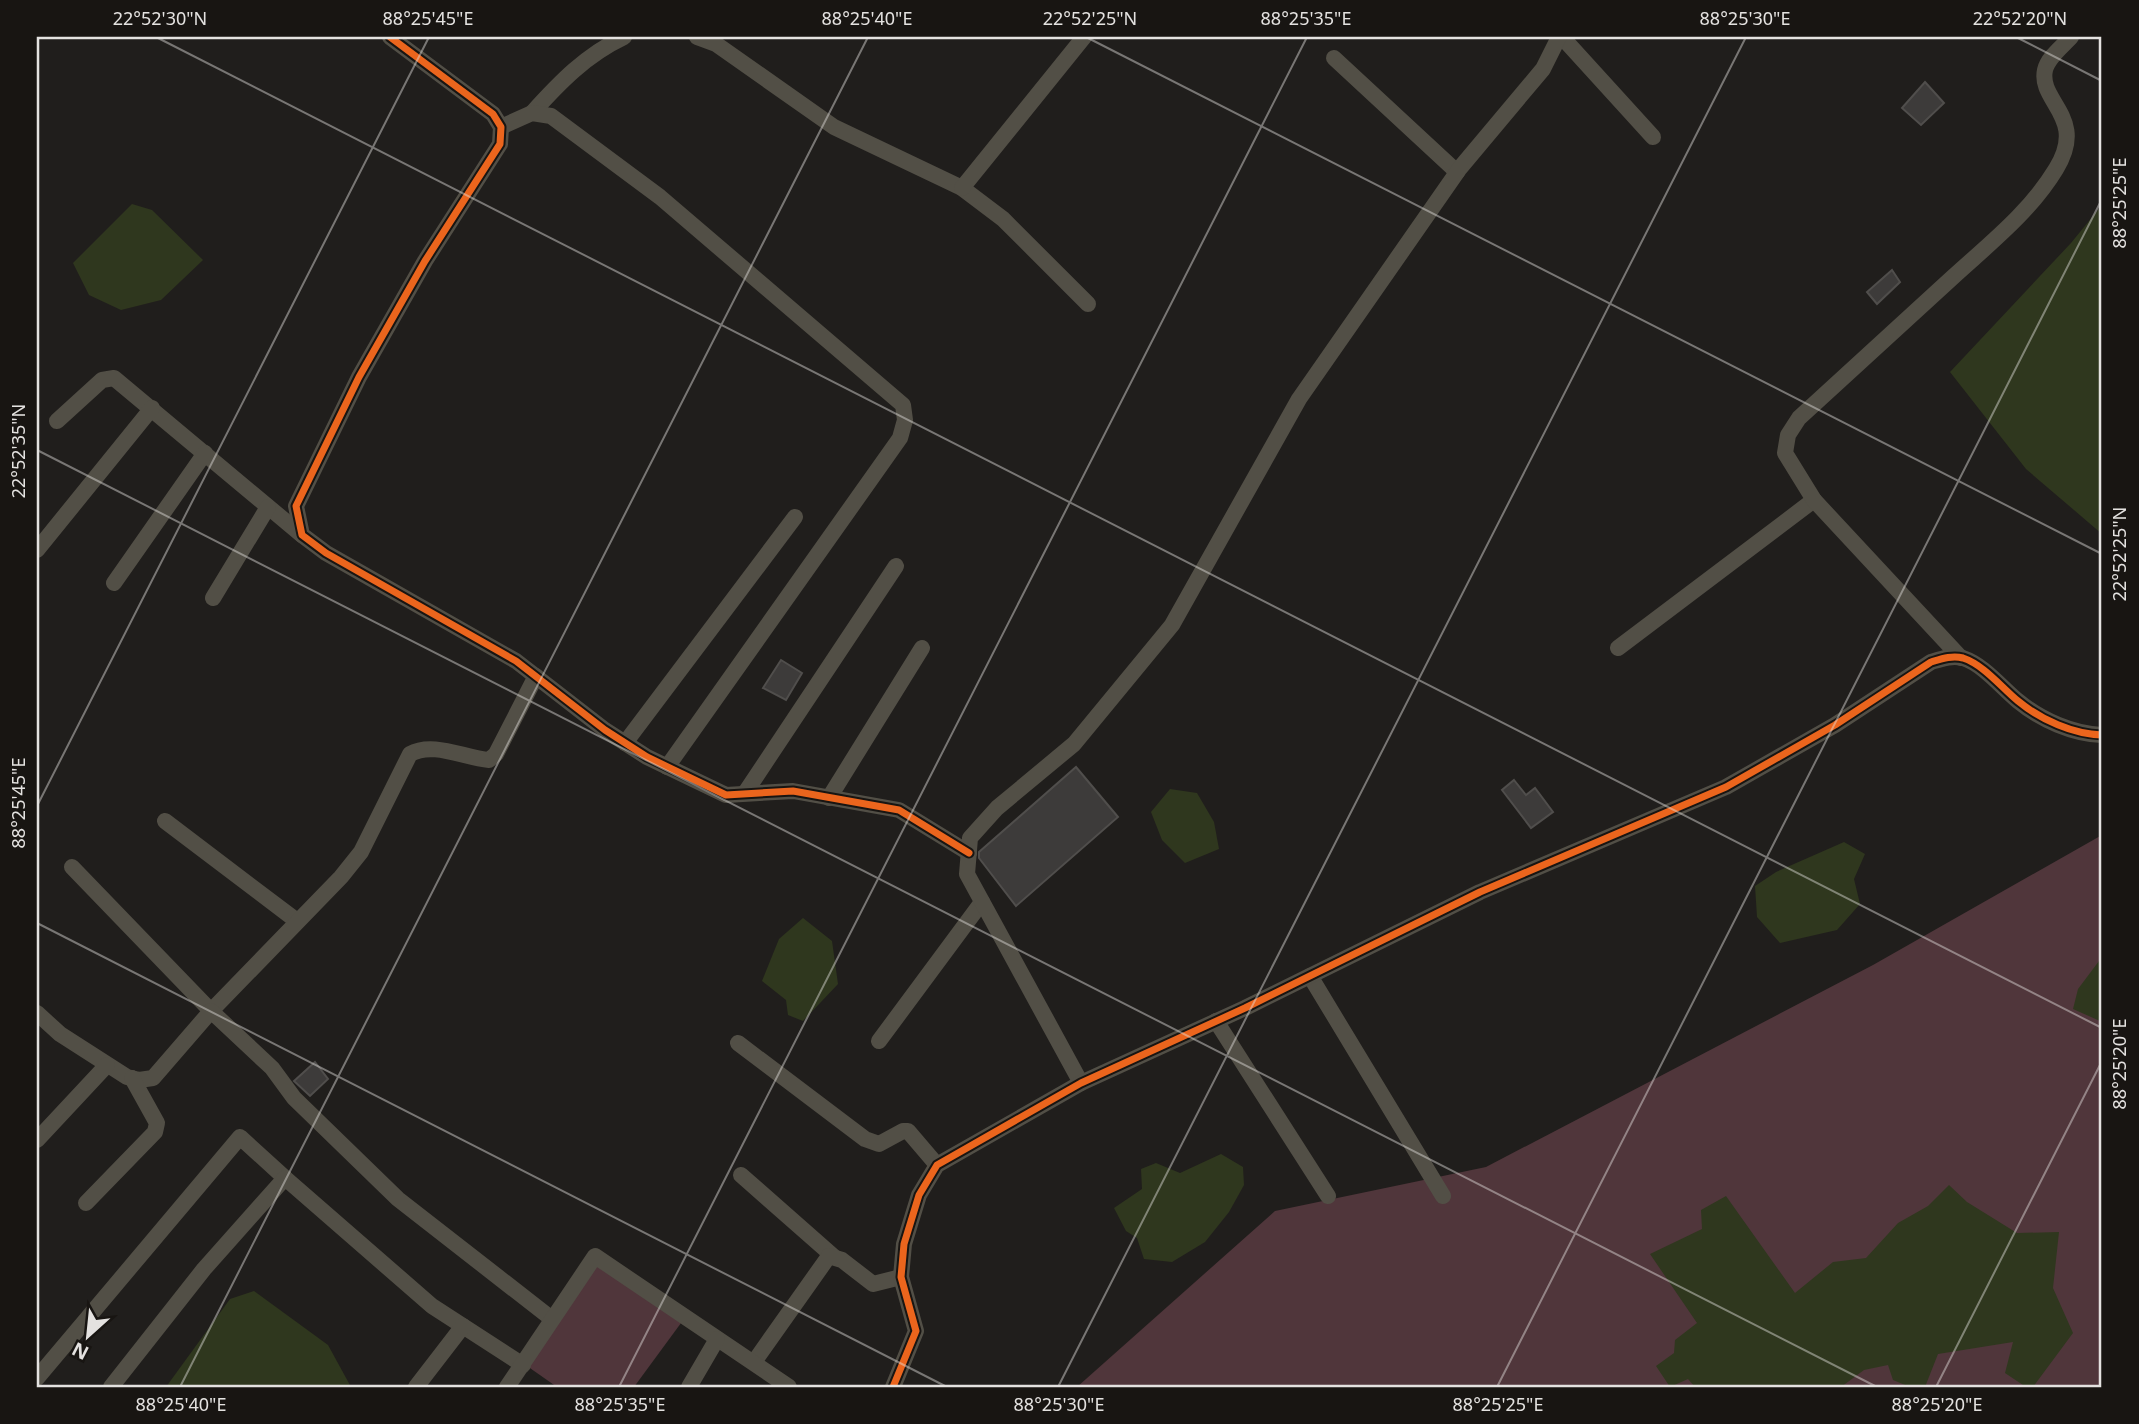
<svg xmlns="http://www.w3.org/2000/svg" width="2139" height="1424" viewBox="0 0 2139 1424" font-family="'Noto Sans',sans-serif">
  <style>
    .green { fill: #50363b }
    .water { fill: #2f371e }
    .building { fill: #3d3b3a; stroke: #504e4c; stroke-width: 2 }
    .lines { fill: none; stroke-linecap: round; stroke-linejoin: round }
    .minor { stroke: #524f46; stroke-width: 16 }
    .cycleway-casing { stroke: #181512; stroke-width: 11 }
    .cycleway { stroke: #eb651d; stroke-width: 7 }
    .ticks { fill: none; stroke: #e4e2e0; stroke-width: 2; stroke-opacity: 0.45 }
    .neatline { fill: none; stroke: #e4e2e0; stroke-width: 2.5 }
    .ticks-label { font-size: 18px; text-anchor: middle; fill: #e4e2e0 }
  </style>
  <rect width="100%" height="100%" fill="#201e1c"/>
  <!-- green -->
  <g class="green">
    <path d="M 2102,835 L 2102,1387 L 1077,1387 L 1275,1211 L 1486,1167 L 1873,965 Z"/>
    <path d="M 598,1254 L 681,1323 L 634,1387 L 557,1387 L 527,1366 Z"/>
  </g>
  <!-- water -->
  <g class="water">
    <path d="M 132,204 L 152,210 L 203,260 L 161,300 L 121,310 L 89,295 L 73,263 Z"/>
    <path d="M 2102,205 L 2102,534 L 2026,469 L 1950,372 L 2071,243 Z"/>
    <path d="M 1170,789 L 1197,793 L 1214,822 L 1219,849 L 1185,863 L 1162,840 L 1151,812 Z"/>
    <path d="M 1844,842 L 1865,854 L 1854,879 L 1860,904 L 1837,930 L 1780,943 L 1757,917 L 1755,886 L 1776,872 Z"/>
    <path d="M 803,918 L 832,941 L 838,984 L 803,1021 L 788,1015 L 786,1000 L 762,981 L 779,939 Z"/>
    <path d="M 2102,957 L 2102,1035 L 2100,1021 L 2073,1009 L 2078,989 Z"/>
    <path d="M 1221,1154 L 1243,1167 L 1244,1185 L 1229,1212 L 1205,1242 L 1172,1262 L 1144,1259 L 1137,1238 L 1126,1231 L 1114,1208 L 1142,1189 L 1141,1169 L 1156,1163 L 1180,1173 Z"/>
    <path d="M 1949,1185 L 1967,1202 L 2017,1233 L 2059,1232 L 2053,1288 L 2073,1333 L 2033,1387 L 2026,1387 L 2005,1373 L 2013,1342 L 1938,1354 L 1925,1387 L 1910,1387 L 1893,1380 L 1888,1365 L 1864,1370 L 1841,1387 L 1695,1387 L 1688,1379 L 1670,1387 L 1656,1366 L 1674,1353 L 1675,1340 L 1697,1323 L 1650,1254 L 1702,1229 L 1701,1210 L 1726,1196 L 1795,1293 L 1833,1262 L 1866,1258 L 1898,1223 L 1928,1206 Z"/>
    <path d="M 254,1291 L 328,1345 L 351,1387 L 166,1387 L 230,1299 Z"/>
  </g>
  <!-- building -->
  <g class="building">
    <path d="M 1925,82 L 1944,103 L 1921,125 L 1902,108 Z"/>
    <path d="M 1892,270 L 1900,282 L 1877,304 L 1867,292 Z"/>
    <path d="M 781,660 L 802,673 L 786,700 L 763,688 Z"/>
    <path d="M 1076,767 L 1118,817 L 1016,906 L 979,858 L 979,852 Z"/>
    <path d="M 1514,780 L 1526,795 L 1535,788 L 1553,812 L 1531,828 L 1502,790 Z"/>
    <path d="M 315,1062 L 328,1079 L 310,1096 L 294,1081 Z"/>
  </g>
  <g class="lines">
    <!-- minor -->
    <g class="minor">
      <path d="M 390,37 L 493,114 L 501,127 L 500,144 L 425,261 L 359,377 L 296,506 L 302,535 L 326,553 L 516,661 L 605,730 L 647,757 L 726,795 L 793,791 L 899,810 L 969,853"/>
      <path d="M 697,37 L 716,44 L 834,127 L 962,188 L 1003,219 L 1088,304"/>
      <path d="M 1562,37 L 1653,137"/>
      <path d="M 1334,58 L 1457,172"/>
      <path d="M 532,113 C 560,82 586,55 624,37"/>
      <path d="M 501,127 L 532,113 L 551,116 L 660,197 L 903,405 L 905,420 L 900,438 L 667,767"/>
      <path d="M 962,188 L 1084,37"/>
      <path d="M 57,421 L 102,380 L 114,378 L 302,535"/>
      <path d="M 37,550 L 152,408"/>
      <path d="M 114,583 L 205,453"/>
      <path d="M 213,598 L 268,507"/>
      <path d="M 1618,648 L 1814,500"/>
      <path d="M 1961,658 L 1814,500 L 1785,453 L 1788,435 L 1799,418 C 1850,371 1901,324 1953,277 C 1989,244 2030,212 2056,169 C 2088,117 2038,102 2045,70 C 2048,57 2063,46 2071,37"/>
      <path d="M 625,743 L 795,517"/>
      <path d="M 745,793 L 896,566"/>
      <path d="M 829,798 L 922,648"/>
      <path d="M 165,821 L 297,921"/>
      <path d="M 72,867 L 211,1011 L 341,877 L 361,852 L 410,754 C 433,741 464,758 489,760 L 496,754 L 536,676"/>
      <path d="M 1310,976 L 1443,1196"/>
      <path d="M 37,1013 L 60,1034 L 127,1077 L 139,1080 L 153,1078 L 211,1011 L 272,1068 L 294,1098 L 398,1199 L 552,1319"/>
      <path d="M 1216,1021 L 1328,1196"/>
      <path d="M 879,1041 L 982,902"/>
      <path d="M 738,1043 L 865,1139 L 879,1144 L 903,1131 L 908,1131 L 937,1165"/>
      <path d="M 1081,1083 L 967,874 L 970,838 L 997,808 L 1074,744 L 1172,625 L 1299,399 L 1460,168 L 1543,69 L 1559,37"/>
      <path d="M 37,1140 L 107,1065"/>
      <path d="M 741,1175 L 833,1256"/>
      <path d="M 86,1203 L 155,1132 L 157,1123 L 132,1078"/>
      <path d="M 754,1362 L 829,1256 L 842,1260 L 873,1284 L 901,1277"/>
      <path d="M 37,1378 L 240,1137 L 285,1178"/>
      <path d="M 111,1387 L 204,1269 L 285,1178 L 432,1306 L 523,1365"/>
      <path d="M 416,1387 L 463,1326"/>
      <path d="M 507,1387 L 595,1256 L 789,1387"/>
      <path d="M 689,1387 L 717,1339"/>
      <path d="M 893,1387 L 916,1331 L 901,1277 L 904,1244 L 919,1195 L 937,1165 L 1081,1083 L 1245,1008 L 1480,892 L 1726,787 L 1835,725 L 1931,662 C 1941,659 1952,655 1963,658 C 1984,665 2001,687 2018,701 C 2041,720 2073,734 2102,735"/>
    </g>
    <defs>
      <g id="cycleway">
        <path d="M 390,37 L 493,114 L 501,127 L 500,144 L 425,261 L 359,377 L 296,506 L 302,535 L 326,553 L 516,661 L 605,730 L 647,757 L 726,795 L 793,791 L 899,810 L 969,853"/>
        <path d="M 893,1387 L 916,1331 L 901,1277 L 904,1244 L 919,1195 L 937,1165 L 1081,1083 L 1245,1008 L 1480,892 L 1726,787 L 1835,725 L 1931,662 C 1941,659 1952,655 1963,658 C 1984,665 2001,687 2018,701 C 2041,720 2073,734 2102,735"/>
      </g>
    </defs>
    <!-- cycleway casing -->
    <use href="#cycleway" class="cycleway-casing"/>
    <!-- cycleway -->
    <use href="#cycleway" class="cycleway"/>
  </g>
  <!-- ticks -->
  <path class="ticks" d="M 156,37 L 2102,1028M 1086,37 L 2102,554M 2016,37 L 2102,81M 37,450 L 1877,1387M 37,806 L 429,37M 37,923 L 947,1387M 180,1387 L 868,37M 619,1387 L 1307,37M 1058,1387 L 1746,37M 1497,1387 L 2102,199M 1936,1387 L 2102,1061"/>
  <!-- border -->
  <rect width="2139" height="1424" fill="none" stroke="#181512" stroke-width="77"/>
  <!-- north arrow -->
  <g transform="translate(88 1336) rotate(207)" stroke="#181512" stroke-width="5" paint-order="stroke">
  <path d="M0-5L12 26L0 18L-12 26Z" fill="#e4e2e0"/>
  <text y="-10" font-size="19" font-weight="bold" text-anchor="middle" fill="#e4e2e0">N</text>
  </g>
  <rect x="38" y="38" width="2062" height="1348" class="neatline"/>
  <g class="ticks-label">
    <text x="160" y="25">22°52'30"N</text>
    <text x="428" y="25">88°25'45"E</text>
    <text x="867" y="25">88°25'40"E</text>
    <text x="1090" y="25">22°52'25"N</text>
    <text x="1306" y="25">88°25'35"E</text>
    <text x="1745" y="25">88°25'30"E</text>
    <text x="2020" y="25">22°52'20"N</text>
    <text transform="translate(2120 203) rotate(-90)" y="6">88°25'25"E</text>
    <text transform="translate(19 451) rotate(-90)" y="6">22°52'35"N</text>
    <text transform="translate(2120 554) rotate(-90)" y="6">22°52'25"N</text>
    <text transform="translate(19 803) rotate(-90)" y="6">88°25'45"E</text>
    <text transform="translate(2120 1064) rotate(-90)" y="6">88°25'20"E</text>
    <text x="181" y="1411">88°25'40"E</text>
    <text x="620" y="1411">88°25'35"E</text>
    <text x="1059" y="1411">88°25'30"E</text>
    <text x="1498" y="1411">88°25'25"E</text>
    <text x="1937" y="1411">88°25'20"E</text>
  </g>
</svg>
